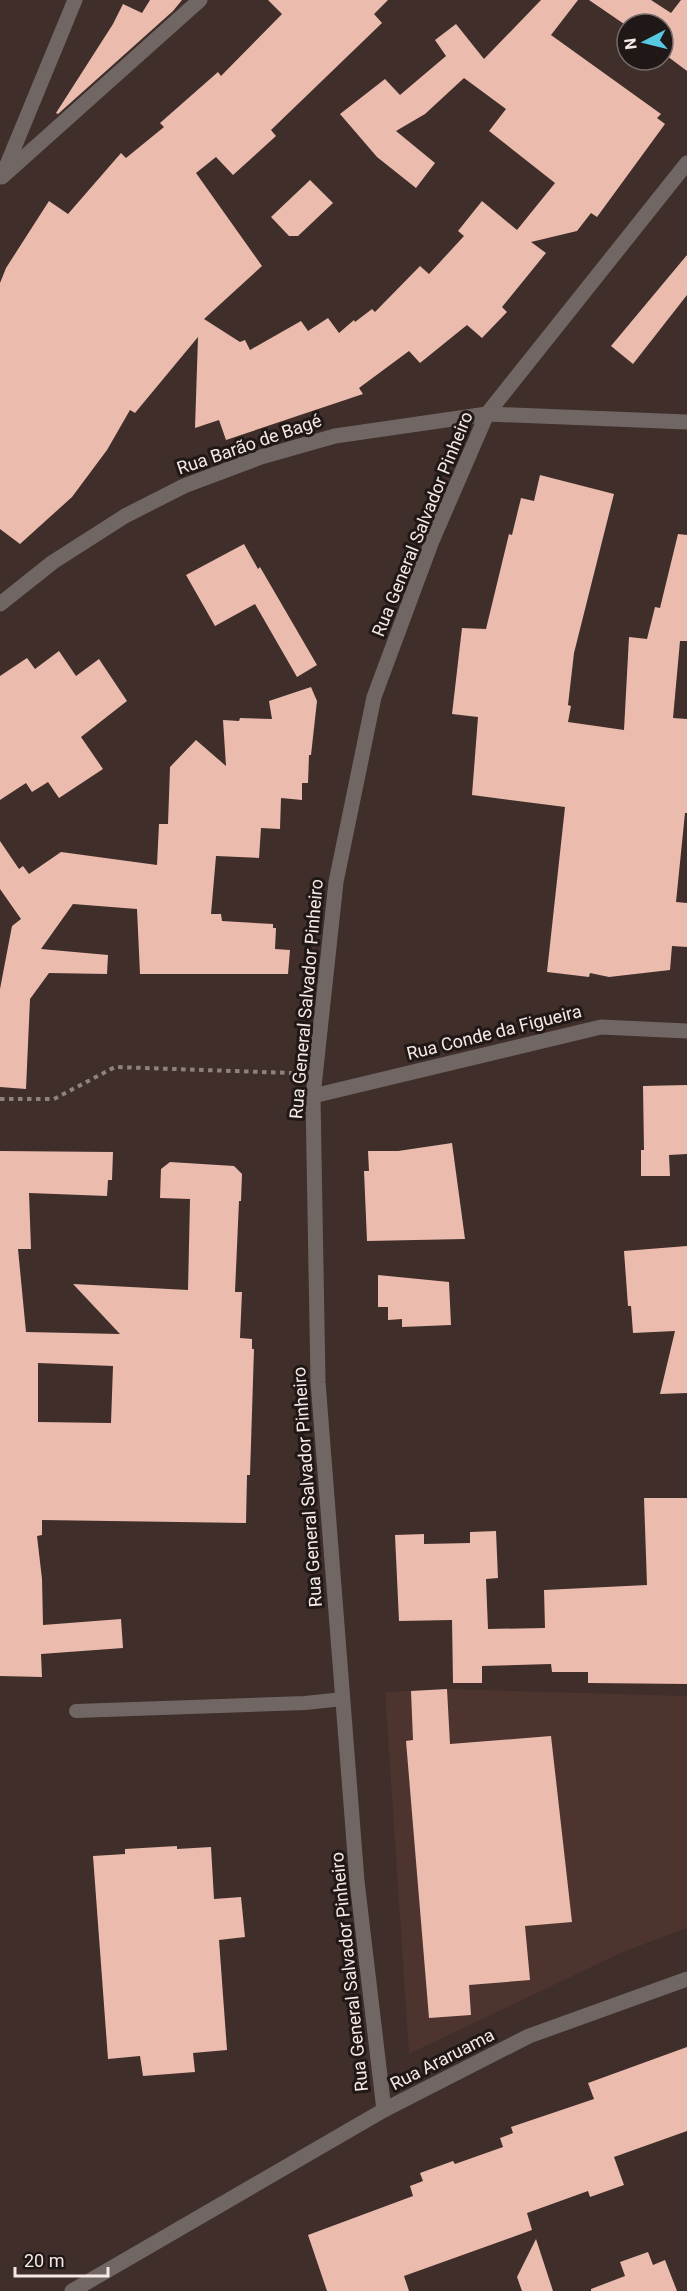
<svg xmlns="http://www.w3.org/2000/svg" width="687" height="2291" viewBox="0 0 687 2291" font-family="Roboto,sans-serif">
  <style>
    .built { fill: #4d342e }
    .building { fill: #ebbbae; fill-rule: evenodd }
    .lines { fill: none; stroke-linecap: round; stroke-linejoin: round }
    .path { stroke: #90817d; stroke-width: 4; stroke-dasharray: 4.5 4.5; stroke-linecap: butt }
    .lane { stroke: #706764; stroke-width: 14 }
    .street { stroke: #706764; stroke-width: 15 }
    .labels { text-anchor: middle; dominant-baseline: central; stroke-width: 6; stroke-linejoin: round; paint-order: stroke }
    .street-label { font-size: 18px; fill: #f5e8e5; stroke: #201816 }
  </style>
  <rect width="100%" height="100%" fill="#3f2e29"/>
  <!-- built -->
  <path class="built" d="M 447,1689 L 687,1696 L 687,1928 L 623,1952 L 409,2054 L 385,1692 Z"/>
  <!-- building -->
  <g class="building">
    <path d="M 150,0 L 182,0 L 173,11 L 58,114 L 56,113 L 113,24 L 123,4 L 142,13 Z"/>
    <path d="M 268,0 L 388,0 L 374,14 L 382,23 L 271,130 L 276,136 L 233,175 L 216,157 L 196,173 L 262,266 L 204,319 L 240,342 L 245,340 L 250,350 L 301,321 L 308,331 L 328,318 L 339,333 L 354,320 L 355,322 L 372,309 L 375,312 L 420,266 L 429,274 L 464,236 L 458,231 L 482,201 L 517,230 L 555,183 L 489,131 L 506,109 L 464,78 L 425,114 L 396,131 L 435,163 L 416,188 L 377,157 L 340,114 L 385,79 L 400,95 L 446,56 L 435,40 L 456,24 L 484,59 L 541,0 L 578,0 L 551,35 L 661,114 L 657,118 L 665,124 L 597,217 L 591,213 L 577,231 L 531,242 L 546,253 L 502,307 L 507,312 L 482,338 L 467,325 L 420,363 L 409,351 L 359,388 L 363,394 L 226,440 L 219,420 L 195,428 L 198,337 L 135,413 L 130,410 L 107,450 L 72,497 L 20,544 L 0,529 L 0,283 L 6,268 L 49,201 L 68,214 L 121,153 L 126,158 L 164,127 L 160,123 L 218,72 L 221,76 L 282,14 Z"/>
    <path d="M 589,0 L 651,0 L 671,13 L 681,0 L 687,0 L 687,71 L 663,53 L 663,24 L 627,26 Z"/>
    <path d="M 310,180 L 333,203 L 298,236 L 289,236 L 271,217 Z"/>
    <path d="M 687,255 L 687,295 L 633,364 L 611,346 Z"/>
    <path d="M 540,475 L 614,494 L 574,653 L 568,705 L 571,706 L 568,722 L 624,730 L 629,637 L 647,639 L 655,607 L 660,608 L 678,534 L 687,535 L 687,641 L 680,641 L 673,718 L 687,719 L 687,813 L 685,813 L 676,902 L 687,903 L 687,947 L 672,946 L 670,970 L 609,977 L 590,973 L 589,977 L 547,972 L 565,807 L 472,795 L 478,717 L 452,714 L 462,628 L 486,629 L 509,534 L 512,535 L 521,498 L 534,501 Z"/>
    <path d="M 244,544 L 258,569 L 260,567 L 317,665 L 297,677 L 255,604 L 215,626 L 186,575 Z"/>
    <path d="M 59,651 L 76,676 L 99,659 L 127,701 L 81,737 L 103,769 L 59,798 L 48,782 L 32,792 L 26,783 L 0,800 L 0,676 L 27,658 L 35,669 Z"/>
    <path d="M 311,687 L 317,701 L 311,755 L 309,755 L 308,783 L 302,783 L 302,800 L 281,798 L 280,829 L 261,828 L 259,858 L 216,856 L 211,914 L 221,914 L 222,921 L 273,924 L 273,928 L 276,928 L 275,949 L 290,950 L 288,974 L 140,974 L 137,909 L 73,904 L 41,949 L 108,955 L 107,974 L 49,973 L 30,999 L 26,1089 L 0,1087 L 0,989 L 12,926 L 21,919 L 0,889 L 0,841 L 19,869 L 23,866 L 29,874 L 61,852 L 157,865 L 159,824 L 168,824 L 170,767 L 196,740 L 226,766 L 223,720 L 239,721 L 240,718 L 272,719 L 269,701 Z"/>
    <path d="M 687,1085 L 687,1154 L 669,1155 L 670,1176 L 641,1176 L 641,1150 L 644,1150 L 643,1086 Z"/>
    <path d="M 452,1143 L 465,1239 L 367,1241 L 364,1171 L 369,1171 L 368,1151 L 398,1151 Z"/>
    <path d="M 0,1151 L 113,1152 L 112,1180 L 108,1180 L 107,1196 L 29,1193 L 31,1249 L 18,1249 L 26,1332 L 120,1334 L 73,1284 L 188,1290 L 190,1199 L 160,1198 L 161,1169 L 170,1162 L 234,1166 L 242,1174 L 241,1201 L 239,1201 L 235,1292 L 242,1292 L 240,1338 L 252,1339 L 252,1349 L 254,1349 L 250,1475 L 247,1475 L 246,1523 L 42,1520 L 42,1535 L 37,1536 L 42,1579 L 43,1625 L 121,1619 L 123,1648 L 41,1654 L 42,1677 L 0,1676 ZM 38,1363 L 113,1366 L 111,1423 L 38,1422 Z"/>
    <path d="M 687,1246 L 687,1393 L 660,1394 L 675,1331 L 633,1333 L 631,1306 L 628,1306 L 624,1251 Z"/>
    <path d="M 378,1275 L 449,1282 L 451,1325 L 402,1327 L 402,1319 L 388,1320 L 388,1307 L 378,1307 Z"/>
    <path d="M 644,1498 L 687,1498 L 687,1684 L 588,1683 L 588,1672 L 552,1672 L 551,1664 L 482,1666 L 482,1683 L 453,1683 L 452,1620 L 399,1621 L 395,1535 L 424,1534 L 424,1544 L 470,1543 L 470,1532 L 496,1531 L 498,1578 L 486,1579 L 488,1629 L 545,1628 L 544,1590 L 647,1585 Z"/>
    <path d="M 447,1689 L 450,1744 L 551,1736 L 572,1922 L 525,1926 L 530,1980 L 469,1985 L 471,2015 L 429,2018 L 406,1741 L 413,1740 L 411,1691 Z"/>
    <path d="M 177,1846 L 177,1849 L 211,1847 L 214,1899 L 241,1897 L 245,1937 L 219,1940 L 227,2050 L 193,2053 L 195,2072 L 143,2076 L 140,2056 L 108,2059 L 93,1856 L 125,1854 L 125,1849 Z"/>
    <path d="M 687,2047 L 687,2131 L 614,2157 L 624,2185 L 590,2197 L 588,2191 L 527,2213 L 532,2230 L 404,2276 L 409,2291 L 327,2291 L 308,2235 L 413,2196 L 410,2186 L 423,2181 L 420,2173 L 453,2161 L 455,2164 L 503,2147 L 500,2138 L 513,2133 L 511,2127 L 594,2099 L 588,2083 Z"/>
    <path d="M 536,2239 L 553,2291 L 522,2291 L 517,2277 Z"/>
    <path d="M 648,2252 L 653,2265 L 665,2260 L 677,2291 L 591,2291 L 591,2289 L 625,2276 L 620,2262 Z"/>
  </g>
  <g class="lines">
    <!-- path -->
    <path class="path" d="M 0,1099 L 54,1099 L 115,1067 L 292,1073"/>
    <!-- lane -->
    <path class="lane" d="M 76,1711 L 305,1703 L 343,1699"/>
    <!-- street -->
    <g class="street">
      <path d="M 4,172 L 75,0"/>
      <path d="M 2,177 L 200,0"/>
      <path d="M 0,604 L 53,562 L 125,516 L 184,486 L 261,457 L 335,436 L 487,414 L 687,422"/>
      <path d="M 313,1096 L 601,1027 L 687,1031"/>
      <path d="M 384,2110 L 357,1881 L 318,1382 L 313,1096 L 336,882 L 374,697 L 432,541 L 487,414 L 687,163"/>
      <path d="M 72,2291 L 384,2110 L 529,2036 L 687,1979"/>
    </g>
  </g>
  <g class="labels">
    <!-- street labels -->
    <g class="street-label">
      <text transform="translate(249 444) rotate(-19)">Rua Barão de Bagé</text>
      <text transform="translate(422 524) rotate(-68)">Rua General Salvador Pinheiro</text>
      <text transform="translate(306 999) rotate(-85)">Rua General Salvador Pinheiro</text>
      <text transform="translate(494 1032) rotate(-14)">Rua Conde da Figueira</text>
      <text transform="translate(307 1487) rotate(-94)">Rua General Salvador Pinheiro</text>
      <text transform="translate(349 1972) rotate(-96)">Rua General Salvador Pinheiro</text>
      <text transform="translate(442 2059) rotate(-27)">Rua Araruama</text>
    </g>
  </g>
  <!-- north arrow -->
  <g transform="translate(645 42) rotate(263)"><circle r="28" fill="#201816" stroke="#756b69" stroke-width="1.5"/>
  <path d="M0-4.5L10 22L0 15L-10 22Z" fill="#57c9e2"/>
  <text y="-9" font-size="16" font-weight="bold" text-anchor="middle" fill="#f5e8e5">N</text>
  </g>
  <!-- scale -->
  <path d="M15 2267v9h93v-9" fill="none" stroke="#f5e8e5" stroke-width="3"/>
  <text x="24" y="2267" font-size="18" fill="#f5e8e5" stroke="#201816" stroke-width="4.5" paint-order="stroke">20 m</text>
</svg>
